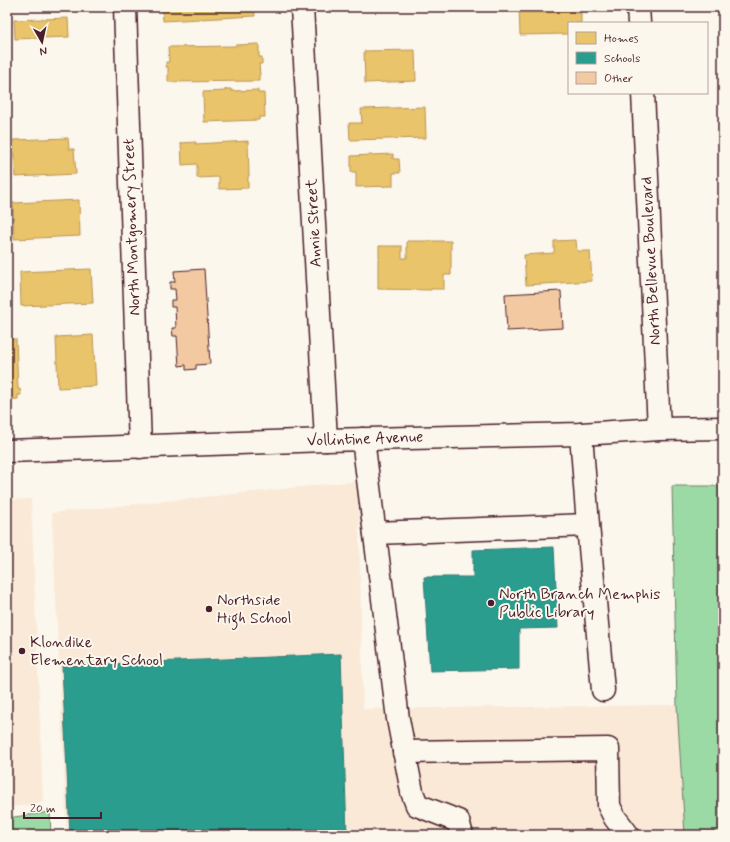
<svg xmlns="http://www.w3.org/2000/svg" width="730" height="842" viewBox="0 0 730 842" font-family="Mynerve,sans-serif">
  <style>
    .built { fill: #f9e9d6 }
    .green { fill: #9bdaa4; stroke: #727c68 }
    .homes { fill: #e9c46a; stroke: #b99257 }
    .schools { fill: #2a9d8f; stroke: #347771 }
    .building { fill: #f3c9a2; stroke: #4a1f2b }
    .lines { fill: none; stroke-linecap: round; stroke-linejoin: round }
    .minor-casing { stroke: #4a1f2b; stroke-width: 25 }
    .minor { stroke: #fbf7ec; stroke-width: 22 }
    .poi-dot { fill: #4a1f2b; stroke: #fbf7ec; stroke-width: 1.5 }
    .labels { text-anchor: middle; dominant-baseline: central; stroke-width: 4; stroke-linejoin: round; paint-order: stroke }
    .street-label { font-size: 16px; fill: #4a1f2b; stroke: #fbf7ec }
    .poi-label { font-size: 16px; fill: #4a1f2b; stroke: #fbf7ec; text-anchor: start }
  </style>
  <rect width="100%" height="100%" fill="#fbf7ec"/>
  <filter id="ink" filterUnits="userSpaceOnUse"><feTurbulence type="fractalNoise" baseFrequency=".025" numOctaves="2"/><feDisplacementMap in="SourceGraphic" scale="8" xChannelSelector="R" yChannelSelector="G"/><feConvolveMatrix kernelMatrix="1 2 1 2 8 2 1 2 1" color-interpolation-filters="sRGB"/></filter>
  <g filter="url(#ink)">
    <!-- built -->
    <g class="built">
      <path d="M 358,481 L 363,709 L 677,705 L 685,835 L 67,835 L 52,513 Z"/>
      <path d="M 31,499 L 43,802 L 7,808 L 7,500 Z"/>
    </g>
    <!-- green -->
    <g class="green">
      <path d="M 672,486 L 723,486 L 723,835 L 685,835 L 677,705 Z"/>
      <path d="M 50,812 L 51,835 L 7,835 L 7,818 Z"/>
    </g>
    <!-- homes -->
    <g class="homes">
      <path d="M 162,7 L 254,7 L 255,16 L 163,21 Z"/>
      <path d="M 519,7 L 573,7 L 573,13 L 581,13 L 581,23 L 569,23 L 569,34 L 520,35 Z"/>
      <path d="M 68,18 L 69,37 L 15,39 L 14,20 Z"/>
      <path d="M 259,44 L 259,57 L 262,57 L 262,64 L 259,64 L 260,75 L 259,75 L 259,81 L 168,82 L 168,67 L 166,67 L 166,62 L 169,62 L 168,47 L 235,46 L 235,45 Z"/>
      <path d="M 415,50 L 416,81 L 365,83 L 364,51 Z"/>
      <path d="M 225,89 L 231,89 L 231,91 L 258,90 L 258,93 L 264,93 L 265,117 L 259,117 L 259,120 L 204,122 L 203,92 L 225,91 Z"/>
      <path d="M 425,107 L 426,138 L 350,140 L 349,123 L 362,123 L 361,109 Z"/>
      <path d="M 68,138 L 69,149 L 74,149 L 76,174 L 15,177 L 13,140 Z"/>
      <path d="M 248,141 L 249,176 L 248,177 L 248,188 L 219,189 L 219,177 L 197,178 L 197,164 L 182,165 L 181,143 L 196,142 L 195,144 Z"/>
      <path d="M 393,154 L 393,159 L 399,159 L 400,173 L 393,173 L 393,186 L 356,187 L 356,172 L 351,172 L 351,156 Z"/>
      <path d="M 79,200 L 80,236 L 14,239 L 13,203 Z"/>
      <path d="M 576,240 L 577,251 L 590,251 L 592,281 L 526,285 L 524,255 L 554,253 L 554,241 Z"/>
      <path d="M 407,241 L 451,241 L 451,275 L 444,275 L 444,289 L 431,289 L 431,290 L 378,289 L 378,259 L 379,259 L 379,246 L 402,246 L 402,258 L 407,258 Z"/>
      <path d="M 91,269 L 93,303 L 21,306 L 20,272 Z"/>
      <path d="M 93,335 L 96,386 L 58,388 L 56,337 Z"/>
      <path d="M 7,339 L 16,339 L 18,389 L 20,389 L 21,395 L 18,395 L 18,399 L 7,400 Z"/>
    </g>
    <!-- schools -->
    <g class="schools">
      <path d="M 554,547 L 558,628 L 519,629 L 519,669 L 430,671 L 424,577 L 473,577 L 473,550 Z"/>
      <path d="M 341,654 L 347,835 L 70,835 L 62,666 Z"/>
    </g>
    <!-- building -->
    <g class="building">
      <path d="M 204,269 L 210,364 L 196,365 L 196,369 L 186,370 L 186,365 L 179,366 L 177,336 L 173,336 L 172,328 L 176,328 L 175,307 L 171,307 L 171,300 L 176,300 L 175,289 L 170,289 L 170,282 L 175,282 L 174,271 Z"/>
      <path d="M 561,291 L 563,328 L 507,331 L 505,294 Z"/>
    </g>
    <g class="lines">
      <defs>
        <g id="minor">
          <path d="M 125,7 L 140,447"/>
          <path d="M 302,7 L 326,440"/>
          <path d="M 638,7 L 639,23"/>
          <path d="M 643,93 L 659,429"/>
          <path d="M 363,439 L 398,719 L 412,792 L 417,805 L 458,821 L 462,835"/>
          <path d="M 7,451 L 326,440 L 581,434 L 659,429 L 723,428"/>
          <path d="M 588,525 L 603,690"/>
          <path d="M 375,533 L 588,525 L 581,434"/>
          <path d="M 404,752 L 608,749 L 609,806 L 615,818 L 628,835"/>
        </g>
      </defs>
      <!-- minor casing -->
      <use href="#minor" class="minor-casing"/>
      <!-- minor -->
      <use href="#minor" class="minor"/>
    </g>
  </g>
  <!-- markers -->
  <g class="poi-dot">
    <circle cx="491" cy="603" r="4"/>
    <circle cx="209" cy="609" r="4"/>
    <circle cx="22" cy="651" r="4"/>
  </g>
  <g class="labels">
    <!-- street labels -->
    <g class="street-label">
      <text transform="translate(314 223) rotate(-93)">Annie Street</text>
      <text transform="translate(132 227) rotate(-92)">North Montgomery Street</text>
      <text transform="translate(651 261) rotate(-93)">North Bellevue Boulevard</text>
      <text transform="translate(365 439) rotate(-2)">Vollintine Avenue</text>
    </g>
    <!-- poi labels -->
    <g class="poi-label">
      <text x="499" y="594">North Branch Memphis<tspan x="499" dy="18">Public Library</tspan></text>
      <text x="217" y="600">Northside<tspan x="217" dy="18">High School</tspan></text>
      <text x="30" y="642">Klondike<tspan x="30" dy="18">Elementary School</tspan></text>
    </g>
  </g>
  <!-- margin -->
  <rect width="730" height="842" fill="none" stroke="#fbf7ec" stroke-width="24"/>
  <rect x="12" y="12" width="706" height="818" fill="none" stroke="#4a1f2b" stroke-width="1.5" filter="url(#ink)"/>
  <!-- legend -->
  <rect x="568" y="22" width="140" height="72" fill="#fbf7ec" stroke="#b4a19f"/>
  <rect x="576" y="32" width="20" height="12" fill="#e9c46a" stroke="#b4a19f"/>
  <text x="604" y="42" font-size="12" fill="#4a1f2b">Homes</text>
  <rect x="576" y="52" width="20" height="12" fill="#2a9d8f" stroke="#b4a19f"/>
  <text x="604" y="62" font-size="12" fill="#4a1f2b">Schools</text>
  <rect x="576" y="72" width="20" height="12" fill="#f3c9a2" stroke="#b4a19f"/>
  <text x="604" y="82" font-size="12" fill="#4a1f2b">Other</text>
  <!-- north arrow -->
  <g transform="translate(42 42) rotate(171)" stroke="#fbf7ec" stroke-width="3" paint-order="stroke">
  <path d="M0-3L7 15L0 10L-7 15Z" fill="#4a1f2b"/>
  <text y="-6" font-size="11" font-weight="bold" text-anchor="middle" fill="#4a1f2b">N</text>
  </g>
  <!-- scale -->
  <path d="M24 812v6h77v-6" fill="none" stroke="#4a1f2b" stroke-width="2"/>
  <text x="30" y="812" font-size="12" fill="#4a1f2b" stroke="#fbf7ec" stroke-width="3" paint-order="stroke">20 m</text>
</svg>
